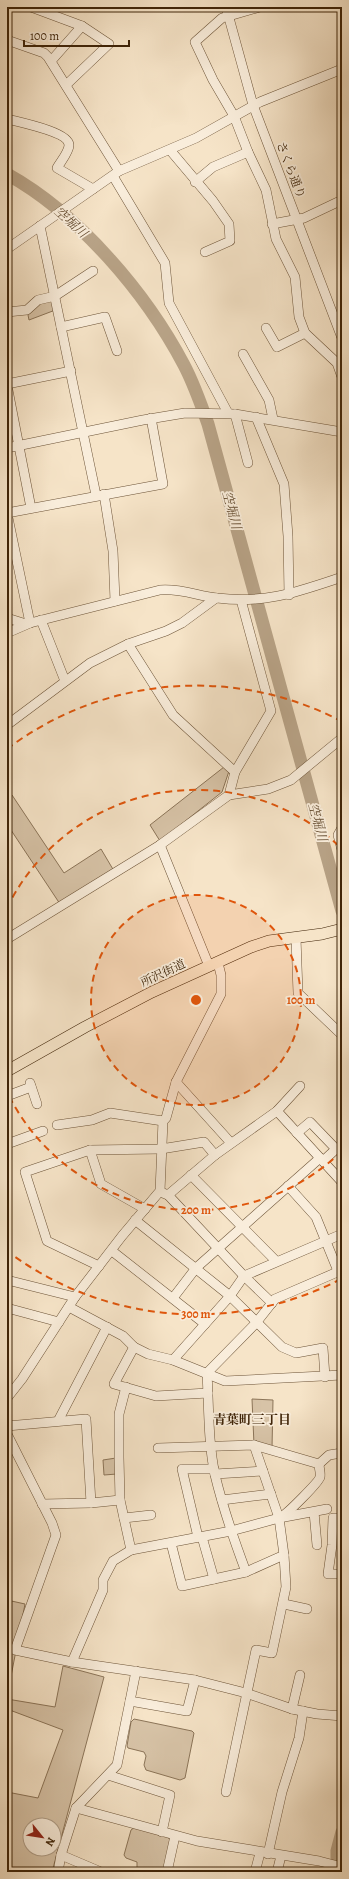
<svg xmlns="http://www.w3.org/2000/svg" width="349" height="1879" viewBox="0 0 349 1879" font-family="Alegreya,'Noto Serif JP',serif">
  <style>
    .green { fill: #d7c3a7; stroke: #8b7458; fill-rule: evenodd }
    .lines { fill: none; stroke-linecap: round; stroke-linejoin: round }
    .river { stroke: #b8a387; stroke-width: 13 }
    .minor-casing { stroke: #6d5438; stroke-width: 10 }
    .major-casing { stroke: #3f2408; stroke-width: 12 }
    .minor { stroke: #f9eddb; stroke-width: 9 }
    .major { stroke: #f6e4c8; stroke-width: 11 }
    .ring { fill: none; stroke: #e0560c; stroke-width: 2; stroke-dasharray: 7 5 }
    .labels { text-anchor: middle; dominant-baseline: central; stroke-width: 3.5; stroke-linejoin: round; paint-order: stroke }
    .street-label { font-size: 12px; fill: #3f2408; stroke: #f9eddb }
    .water-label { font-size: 13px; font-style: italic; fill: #634a2e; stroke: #f9eddb }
    .neighbourhood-label { font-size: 13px; font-weight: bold; fill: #3f2408; stroke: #f9eddb }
    .centre { fill: #e0560c; stroke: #f9eddb; stroke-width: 2 }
    .ring-label { font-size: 12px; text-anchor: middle; font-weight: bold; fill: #e0560c; stroke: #f9eddb; stroke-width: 3.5; stroke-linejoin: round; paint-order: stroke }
  </style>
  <rect width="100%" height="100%" fill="#f6e4c8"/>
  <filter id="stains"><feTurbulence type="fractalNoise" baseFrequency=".005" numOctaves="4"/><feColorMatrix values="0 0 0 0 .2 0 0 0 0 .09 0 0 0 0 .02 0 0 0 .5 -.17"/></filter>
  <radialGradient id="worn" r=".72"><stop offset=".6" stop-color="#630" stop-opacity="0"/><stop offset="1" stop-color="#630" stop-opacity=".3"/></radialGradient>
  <!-- green -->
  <g class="green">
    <path d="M 55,296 L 58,309 L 29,320 L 27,310 Z"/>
    <path d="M 224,767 L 229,771 L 222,792 L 160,841 L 150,825 Z"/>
    <path d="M 12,795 L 64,873 L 101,849 L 114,871 L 60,904 L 7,824 L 7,798 Z"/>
    <path d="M 252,1399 L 273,1400 L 272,1448 L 254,1445 Z"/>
    <path d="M 116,1458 L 117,1474 L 104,1475 L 103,1460 Z"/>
    <path d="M 7,1600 L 25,1604 L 7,1697 Z"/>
    <path d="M 63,1666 L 104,1677 L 52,1872 L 7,1872 L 7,1792 L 38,1798 L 63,1730 L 7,1709 L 7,1699 L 55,1707 ZM 30,1825 L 54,1825 L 54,1849 L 30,1849 Z"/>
    <path d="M 134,1719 L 192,1731 L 194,1733 L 185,1778 L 180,1780 L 146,1770 L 144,1765 L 146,1756 L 144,1752 L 128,1748 L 127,1746 L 131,1722 Z"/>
    <path d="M 135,1827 L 167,1836 L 171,1841 L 164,1872 L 137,1872 L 137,1862 L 126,1858 L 124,1855 L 131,1830 Z"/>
  </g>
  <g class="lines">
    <!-- river -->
    <g class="river">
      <path d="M 7,174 C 79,214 146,293 184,365 C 194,384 201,404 208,424 L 342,911"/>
      <path d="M 337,1872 L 337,1851 L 342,1832"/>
    </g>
    <defs>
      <g id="minor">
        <path d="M 31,7 L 82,26 L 109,44 L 66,85"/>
        <path d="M 226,7 L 253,105 L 342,338"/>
        <path d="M 260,7 L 222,18 L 195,42 L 213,80 L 234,116 L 248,152 L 266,190 L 276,239 L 295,277 L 299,317 L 305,333 L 337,363 L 342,377"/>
        <path d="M 7,40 L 44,53 L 48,57 L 119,171"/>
        <path d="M 51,61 L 82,26"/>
        <path d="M 7,119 C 18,122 69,132 69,145 C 69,152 61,161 57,168 L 93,189"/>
        <path d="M 170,150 L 213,201 L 229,224 L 230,241 L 205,252"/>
        <path d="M 113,176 L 165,263 L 169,303 L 228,413"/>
        <path d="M 195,182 L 213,167 L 248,152"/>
        <path d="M 272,224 L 304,218 L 342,200"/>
        <path d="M 40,226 L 96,495"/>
        <path d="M 7,249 L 119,171 L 196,138 L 260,102 L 342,69"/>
        <path d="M 7,312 L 27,310 L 38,300 L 55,296 L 93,271"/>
        <path d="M 61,327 L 105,317 L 117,351"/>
        <path d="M 266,328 L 277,347 L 305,333"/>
        <path d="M 243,354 L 269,400 L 273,419"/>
        <path d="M 7,384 L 71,371"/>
        <path d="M 7,385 L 31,508"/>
        <path d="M 235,414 L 248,463"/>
        <path d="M 256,417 L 284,484 L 288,536 L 289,595"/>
        <path d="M 7,448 L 143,420 L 185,413 L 235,414 L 342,432"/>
        <path d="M 104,494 L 113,551 L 115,601"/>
        <path d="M 7,513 L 163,484 L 151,418"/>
        <path d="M 7,513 L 30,623"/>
        <path d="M 7,618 L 26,624"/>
        <path d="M 41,620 L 65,681"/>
        <path d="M 7,633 L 30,623 L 160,590 C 180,588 198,596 217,598 C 266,604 297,592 342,577"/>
        <path d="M 128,644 L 173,715 L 235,772"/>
        <path d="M 7,725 L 90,663 L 128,644 L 166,631 L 182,623 L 216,598"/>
        <path d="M 229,795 L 235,772 L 271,711 L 241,600"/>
        <path d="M 342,828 L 338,835 L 342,850"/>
        <path d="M 160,845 L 209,966"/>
        <path d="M 296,938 L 298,993 L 342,1035"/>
        <path d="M 7,939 L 160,845 L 229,795 L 268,789 L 291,780 L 342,738"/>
        <path d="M 176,1082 L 231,1143"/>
        <path d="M 30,1083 L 37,1104"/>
        <path d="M 7,1096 L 31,1087"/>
        <path d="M 277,1111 L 342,1182"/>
        <path d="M 57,1125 L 92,1120 L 110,1113 L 163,1121"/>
        <path d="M 297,1133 L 310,1122 L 336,1149 L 323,1161"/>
        <path d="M 7,1144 L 43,1131"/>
        <path d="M 90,1150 L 101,1184 L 145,1209"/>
        <path d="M 191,1175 L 276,1261"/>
        <path d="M 288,1186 L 316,1217 L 338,1271"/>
        <path d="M 163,1193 L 168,1195 L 244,1276 L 272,1303"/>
        <path d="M 168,1195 L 215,1155 L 277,1111 L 300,1086"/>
        <path d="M 135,1220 L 230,1296 L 282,1347 L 296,1353 L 323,1348 L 325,1377"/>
        <path d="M 112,1251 L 205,1324"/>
        <path d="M 99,1266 L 47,1241 L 25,1172 L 90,1150 L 161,1149 L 204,1142 L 215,1155"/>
        <path d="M 7,1280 L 75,1297"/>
        <path d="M 173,1298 L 196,1268 L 320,1158"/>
        <path d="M 69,1307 L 123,1336 L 134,1347 L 148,1354 L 173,1360 L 225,1381 L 342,1375"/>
        <path d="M 7,1308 L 59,1322"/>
        <path d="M 134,1347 L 114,1384 L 156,1396 L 208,1393"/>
        <path d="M 173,1360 L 230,1296 L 244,1276 L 342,1234"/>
        <path d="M 126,1387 L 119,1414 L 119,1457 L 120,1500 L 131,1550"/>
        <path d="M 7,1398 L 22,1379 L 75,1297 L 122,1236 L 160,1191 L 163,1121 L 166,1118 L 176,1082 L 221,994 L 221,975 L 218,963"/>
        <path d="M 58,1421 L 107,1327"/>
        <path d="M 7,1426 L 86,1419 L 91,1503"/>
        <path d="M 7,1434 L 52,1523 L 56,1535 L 15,1650 L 72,1662 L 195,1680 L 246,1693 L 292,1709 L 317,1714 L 342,1716"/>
        <path d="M 254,1445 L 319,1464 L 329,1455 L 342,1453"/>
        <path d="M 158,1448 L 254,1445 L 279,1518 L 284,1555 L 286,1587 L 272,1653 L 256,1650 L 226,1792"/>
        <path d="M 215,1474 L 263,1471"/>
        <path d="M 222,1500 L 271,1494"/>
        <path d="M 42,1504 L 91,1503 L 120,1500"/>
        <path d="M 314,1512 L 317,1545"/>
        <path d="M 282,1516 C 287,1514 319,1482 320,1477 C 321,1474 319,1468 319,1464"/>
        <path d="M 124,1518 L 151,1515"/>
        <path d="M 342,1518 L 333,1518 L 332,1545 L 328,1574 L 342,1574"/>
        <path d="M 198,1537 L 182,1469 L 214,1469"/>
        <path d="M 202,1537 L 214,1579"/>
        <path d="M 171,1543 L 182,1586 L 246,1572 L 284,1555"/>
        <path d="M 246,1572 C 234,1540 223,1508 215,1475 C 208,1442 209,1407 207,1373 L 256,1323 L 275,1299 L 342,1270"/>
        <path d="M 284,1604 L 307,1609"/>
        <path d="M 72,1662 L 103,1590 L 103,1580 L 113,1561 L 131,1550 L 231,1531 L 279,1518 L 327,1509"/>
        <path d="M 136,1671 L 130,1701 L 187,1711 L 195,1680"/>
        <path d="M 292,1709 L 300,1675"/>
        <path d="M 108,1775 L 170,1795 L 162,1832"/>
        <path d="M 76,1808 L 197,1841 L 319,1861 L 342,1867"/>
        <path d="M 268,1854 L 282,1792 L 299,1738 L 303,1711"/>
        <path d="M 61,1855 L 101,1872"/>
        <path d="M 58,1872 L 61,1855 L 76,1808 L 117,1765 L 130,1701"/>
        <path d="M 167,1872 L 175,1836"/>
        <path d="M 255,1872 L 260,1853"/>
        <path d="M 277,1872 L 281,1856"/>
      </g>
      <path id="major" d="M 7,1071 L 85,1027 L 152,992 L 251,947 L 269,941 L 322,934 L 342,929"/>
    </defs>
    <!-- minor casing -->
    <use href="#minor" class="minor-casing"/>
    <!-- major casing -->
    <use href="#major" class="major-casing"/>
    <!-- minor -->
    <use href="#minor" class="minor"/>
    <!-- major -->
    <use href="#major" class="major"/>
  </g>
  <!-- distance rings -->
  <circle cx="196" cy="1000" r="105" fill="#e0560c" fill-opacity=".12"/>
  <g class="ring">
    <circle cx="196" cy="1000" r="105"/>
    <path d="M342 1151A210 210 0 0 1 7 1092M7 908A210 210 0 0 1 342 849"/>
    <path d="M341 1279A314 314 0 0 1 7 1251M7 749A314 314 0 0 1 341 721"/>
  </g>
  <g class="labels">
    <!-- street labels -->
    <g class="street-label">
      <text transform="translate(291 170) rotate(69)">さくら通り</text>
      <text transform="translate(163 973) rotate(-25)">所沢街道</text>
    </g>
    <!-- water labels -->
    <g class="water-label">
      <text transform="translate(71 222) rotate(42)">空堀川</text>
      <text transform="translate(232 510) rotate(75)">空堀川</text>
      <text transform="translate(318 822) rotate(75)">空堀川</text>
    </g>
    <!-- neighbourhood labels -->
    <g class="neighbourhood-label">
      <text x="252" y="1419">青葉町三丁目</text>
    </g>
  </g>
  <circle cx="196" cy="1000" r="6" class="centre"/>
  <g class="ring-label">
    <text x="301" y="1004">100 m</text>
    <text x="196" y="1214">200 m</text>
    <text x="196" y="1318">300 m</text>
  </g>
  <!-- margin -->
  <rect width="349" height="1879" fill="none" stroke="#f6e4c8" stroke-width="24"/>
  <rect x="8" y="8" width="333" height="1863" fill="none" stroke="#3f2408" stroke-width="2"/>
  <rect x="12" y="12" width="325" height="1855" fill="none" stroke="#3f2408"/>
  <!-- north arrow -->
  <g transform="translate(42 1837) rotate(120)"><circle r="19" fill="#f9eddb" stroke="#af9d87"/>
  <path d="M0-3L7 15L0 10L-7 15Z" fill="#8f2418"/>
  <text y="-6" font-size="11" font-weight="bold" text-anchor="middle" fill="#3f2408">N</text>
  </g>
  <!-- scale -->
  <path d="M24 40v6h105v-6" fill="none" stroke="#3f2408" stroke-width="2"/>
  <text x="30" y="40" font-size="12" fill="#3f2408" stroke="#f9eddb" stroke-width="3" paint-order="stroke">100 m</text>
  <rect width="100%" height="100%" filter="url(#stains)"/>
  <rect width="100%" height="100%" fill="url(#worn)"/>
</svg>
